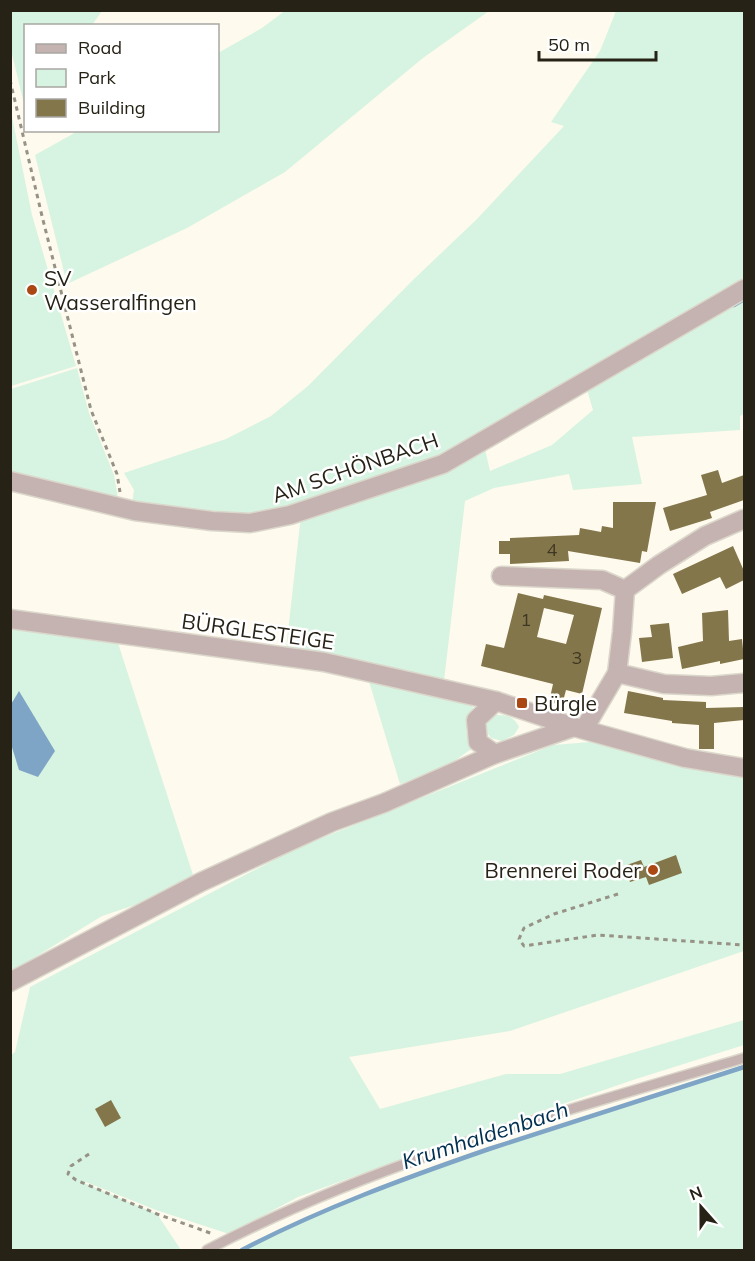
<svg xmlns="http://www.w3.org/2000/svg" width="755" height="1261" viewBox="0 0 755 1261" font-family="Mulish,sans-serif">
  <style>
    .green { fill: #d7f4e2 }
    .water { fill: #7fa5c6 }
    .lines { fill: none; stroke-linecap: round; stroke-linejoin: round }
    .stream { stroke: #7fa5c6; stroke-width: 4.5 }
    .building { fill: #84764b; fill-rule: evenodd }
    .service-casing { stroke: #dbd7cb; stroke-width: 12 }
    .minor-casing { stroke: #dbd7cb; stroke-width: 21 }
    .path { stroke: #969286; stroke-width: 3; stroke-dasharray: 4.5 4.5; stroke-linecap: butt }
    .service { stroke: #c5b3b2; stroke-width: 9 }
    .minor { stroke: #c5b3b2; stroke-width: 18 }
    .poi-dot { fill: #ab4713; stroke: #fff; stroke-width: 2 }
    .labels { text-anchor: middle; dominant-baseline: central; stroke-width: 5; stroke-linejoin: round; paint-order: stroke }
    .number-label { font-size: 18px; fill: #3e3723 }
    .poi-label { font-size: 21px; fill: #262216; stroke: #fff; text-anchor: start }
    .street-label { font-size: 21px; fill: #262216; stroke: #fff }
    .water-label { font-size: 22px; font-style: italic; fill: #003050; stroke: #fff }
  </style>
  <rect width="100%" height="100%" fill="#fefaed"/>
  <!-- green -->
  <g class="green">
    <path d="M 286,10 L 489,11 L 423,58 L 285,172 L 187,228 L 67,284 L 35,155 L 78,131 L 218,130 L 218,53 L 262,28 Z"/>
    <path d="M 10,11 L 102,11 L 92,25 L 26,26 L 25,108 L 11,50 Z"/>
    <path d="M 616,11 L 744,11 L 744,282 L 451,451 L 416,467 L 262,515 L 218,518 L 132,504 L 134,490 L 124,473 L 226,439 L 271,416 L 308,386 L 414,279 L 476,220 L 564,126 L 551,122 L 600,51 Z"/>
    <path d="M 11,112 L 32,215 L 76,366 L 11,386 Z"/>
    <path d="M 744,301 L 744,414 L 740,416 L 740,430 L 632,437 L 642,484 L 573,490 L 569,474 L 494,488 L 465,501 L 444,681 L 286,650 L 301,515 L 484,445 L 490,471 L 552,445 L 593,410 L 587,390 Z"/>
    <path d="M 77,368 L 89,413 L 114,475 L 119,504 L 11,477 L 11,389 Z"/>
    <path d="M 10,625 L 117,640 L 194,878 L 144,902 L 102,916 L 11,972 Z"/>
    <path d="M 368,678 L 383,686 L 418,690 L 472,701 L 473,709 C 464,723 463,733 474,747 L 446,767 L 400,784 Z"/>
    <path d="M 493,715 C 506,715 513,715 519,727 L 514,735 L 502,741 L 491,738 L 485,730 L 486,722 Z"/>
    <path d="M 590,742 L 650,757 L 744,774 L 744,951 L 510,1031 L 349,1057 L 380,1109 L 506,1074 L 560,1074 L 744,1020 L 744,1045 L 636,1079 L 399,1160 L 298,1197 L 229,1234 L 156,1210 L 86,1182 L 84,1183 L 157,1214 L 181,1250 L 11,1250 L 11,1055 L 15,1052 L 30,987 L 297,848 L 553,745 Z"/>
    <path d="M 744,1067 L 744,1250 L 242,1250 C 320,1209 405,1178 489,1149 C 574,1121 659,1094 744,1067 Z"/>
  </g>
  <!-- water -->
  <path class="water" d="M 19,691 L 55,751 L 38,777 L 19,770 L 11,744 L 10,706 Z"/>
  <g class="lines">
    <!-- stream -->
    <g class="stream">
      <path d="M 734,305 L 744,299"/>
      <path d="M 242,1250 C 320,1209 405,1178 489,1149 C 574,1121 659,1094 744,1067"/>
    </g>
  </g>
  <!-- building -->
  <g class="building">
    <path d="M 718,470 L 722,483 L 744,475 L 744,500 L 710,512 L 712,518 L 670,531 L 663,508 L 707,495 L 701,475 Z"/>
    <path d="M 613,502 L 656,502 L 647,552 L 642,551 L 640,563 L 568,551 L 569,561 L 510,564 L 510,554 L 499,554 L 499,541 L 510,541 L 510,538 L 579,535 L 580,528 L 601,532 L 602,526 L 613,528 Z"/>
    <path d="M 733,546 L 744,571 L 744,580 L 726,589 L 720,577 L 682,594 L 673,574 Z"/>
    <path d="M 518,593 L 543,599 L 544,595 L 602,608 L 582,694 L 566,690 L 562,705 L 549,702 L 553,684 L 481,666 L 486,644 L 504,648 ZM 544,608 L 574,615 L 566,644 L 537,637 Z"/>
    <path d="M 728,610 L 729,641 L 742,639 L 744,659 L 720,664 L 720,661 L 682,669 L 678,647 L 703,641 L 702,613 Z"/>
    <path d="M 669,623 L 673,658 L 642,662 L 639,638 L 652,637 L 650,625 Z"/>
    <path d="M 628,691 L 663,698 L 663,700 L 706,702 L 706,708 L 744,707 L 744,720 L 714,723 L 714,749 L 699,749 L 699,725 L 672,723 L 672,721 L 624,713 Z"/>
    <path d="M 676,855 L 682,873 L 649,885 L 646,877 L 630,882 L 624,866 L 641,860 L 644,867 Z"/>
    <path d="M 111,1100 L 121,1118 L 105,1127 L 95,1109 Z"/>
  </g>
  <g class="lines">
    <defs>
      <path id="service" d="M 207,1250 C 376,1161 562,1112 744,1058"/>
      <g id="minor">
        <path d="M 10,481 L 135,511 L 212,521 L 250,523 L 290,515 L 443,464 L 744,289"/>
        <path d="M 501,576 L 602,580 L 625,590"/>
        <path d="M 625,590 L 659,565 L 705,536 L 744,519"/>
        <path d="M 10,619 L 324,662 L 496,701 L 574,727 L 685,758 L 744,768"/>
        <path d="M 617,673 L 664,684 L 711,686 L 744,683"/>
        <path d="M 584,729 L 617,673 L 622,632 L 625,590"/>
        <path d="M 495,754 L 478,742 L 476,720 L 496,701"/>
        <path d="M 10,982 L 201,882 L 332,822 L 384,803 L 495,754 L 574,727"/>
      </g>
    </defs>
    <!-- service casing -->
    <use href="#service" class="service-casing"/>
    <!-- minor casing -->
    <use href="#minor" class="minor-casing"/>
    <!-- path -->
    <g class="path">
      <path d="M 10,80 L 42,216 L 91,410 L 117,474 L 120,492"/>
      <path d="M 618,894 L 554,914 L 524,928 L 519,939 L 524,946 L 598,935 L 744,945"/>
      <path d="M 89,1154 L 71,1166 L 68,1174 L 76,1180 L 157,1214 L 213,1234"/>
    </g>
    <!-- service -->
    <use href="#service" class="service"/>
    <!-- minor -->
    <use href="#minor" class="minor"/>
  </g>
  <!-- markers -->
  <g class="poi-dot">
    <circle cx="32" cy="290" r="6"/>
    <rect x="516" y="697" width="12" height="12" rx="3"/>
    <circle cx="653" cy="870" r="6"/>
  </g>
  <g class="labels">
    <!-- number labels -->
    <g class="number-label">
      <text x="552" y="549">4</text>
      <text x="526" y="619">1</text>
      <text x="577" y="657">3</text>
    </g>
    <!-- poi labels -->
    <g class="poi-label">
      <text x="44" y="278">SV<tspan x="44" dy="24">Wasseralfingen</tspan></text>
      <text x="534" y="703">Bürgle</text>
      <text x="641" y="870" text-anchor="end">Brennerei Roder</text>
    </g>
    <!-- street labels -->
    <g class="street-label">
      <text transform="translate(355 467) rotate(-19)">AM SCHÖNBACH</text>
      <text transform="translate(258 631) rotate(8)">BÜRGLESTEIGE</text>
    </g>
    <!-- water labels -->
    <g class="water-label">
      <text transform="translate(485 1135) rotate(-18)">Krumhaldenbach</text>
    </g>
  </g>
  <!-- border -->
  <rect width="755" height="1261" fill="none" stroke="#262216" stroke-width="24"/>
  <!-- legend -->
  <rect x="24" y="24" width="195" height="108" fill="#ffffff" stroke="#a8a7a2" stroke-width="1.5"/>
  <rect x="36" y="44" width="30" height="9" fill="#c5b3b2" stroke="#a8a7a2" stroke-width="1.5"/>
  <text x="78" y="54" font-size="18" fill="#262216">Road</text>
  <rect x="36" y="69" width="30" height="18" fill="#d7f4e2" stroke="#a8a7a2" stroke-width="1.5"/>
  <text x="78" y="84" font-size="18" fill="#262216">Park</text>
  <rect x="36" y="99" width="30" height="18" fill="#84764b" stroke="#a8a7a2" stroke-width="1.5"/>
  <text x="78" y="114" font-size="18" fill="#262216">Building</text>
  <!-- north arrow -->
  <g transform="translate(701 1207) rotate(339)" stroke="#ffffff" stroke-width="4.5" paint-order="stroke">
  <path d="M0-4.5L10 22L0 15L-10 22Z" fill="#262216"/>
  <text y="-9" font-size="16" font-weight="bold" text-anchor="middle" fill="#262216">N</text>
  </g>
  <!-- scale -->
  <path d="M539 51v9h117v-9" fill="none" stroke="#262216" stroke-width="3"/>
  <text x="548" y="51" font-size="18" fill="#262216" stroke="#ffffff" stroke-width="4.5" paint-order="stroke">50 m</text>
</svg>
